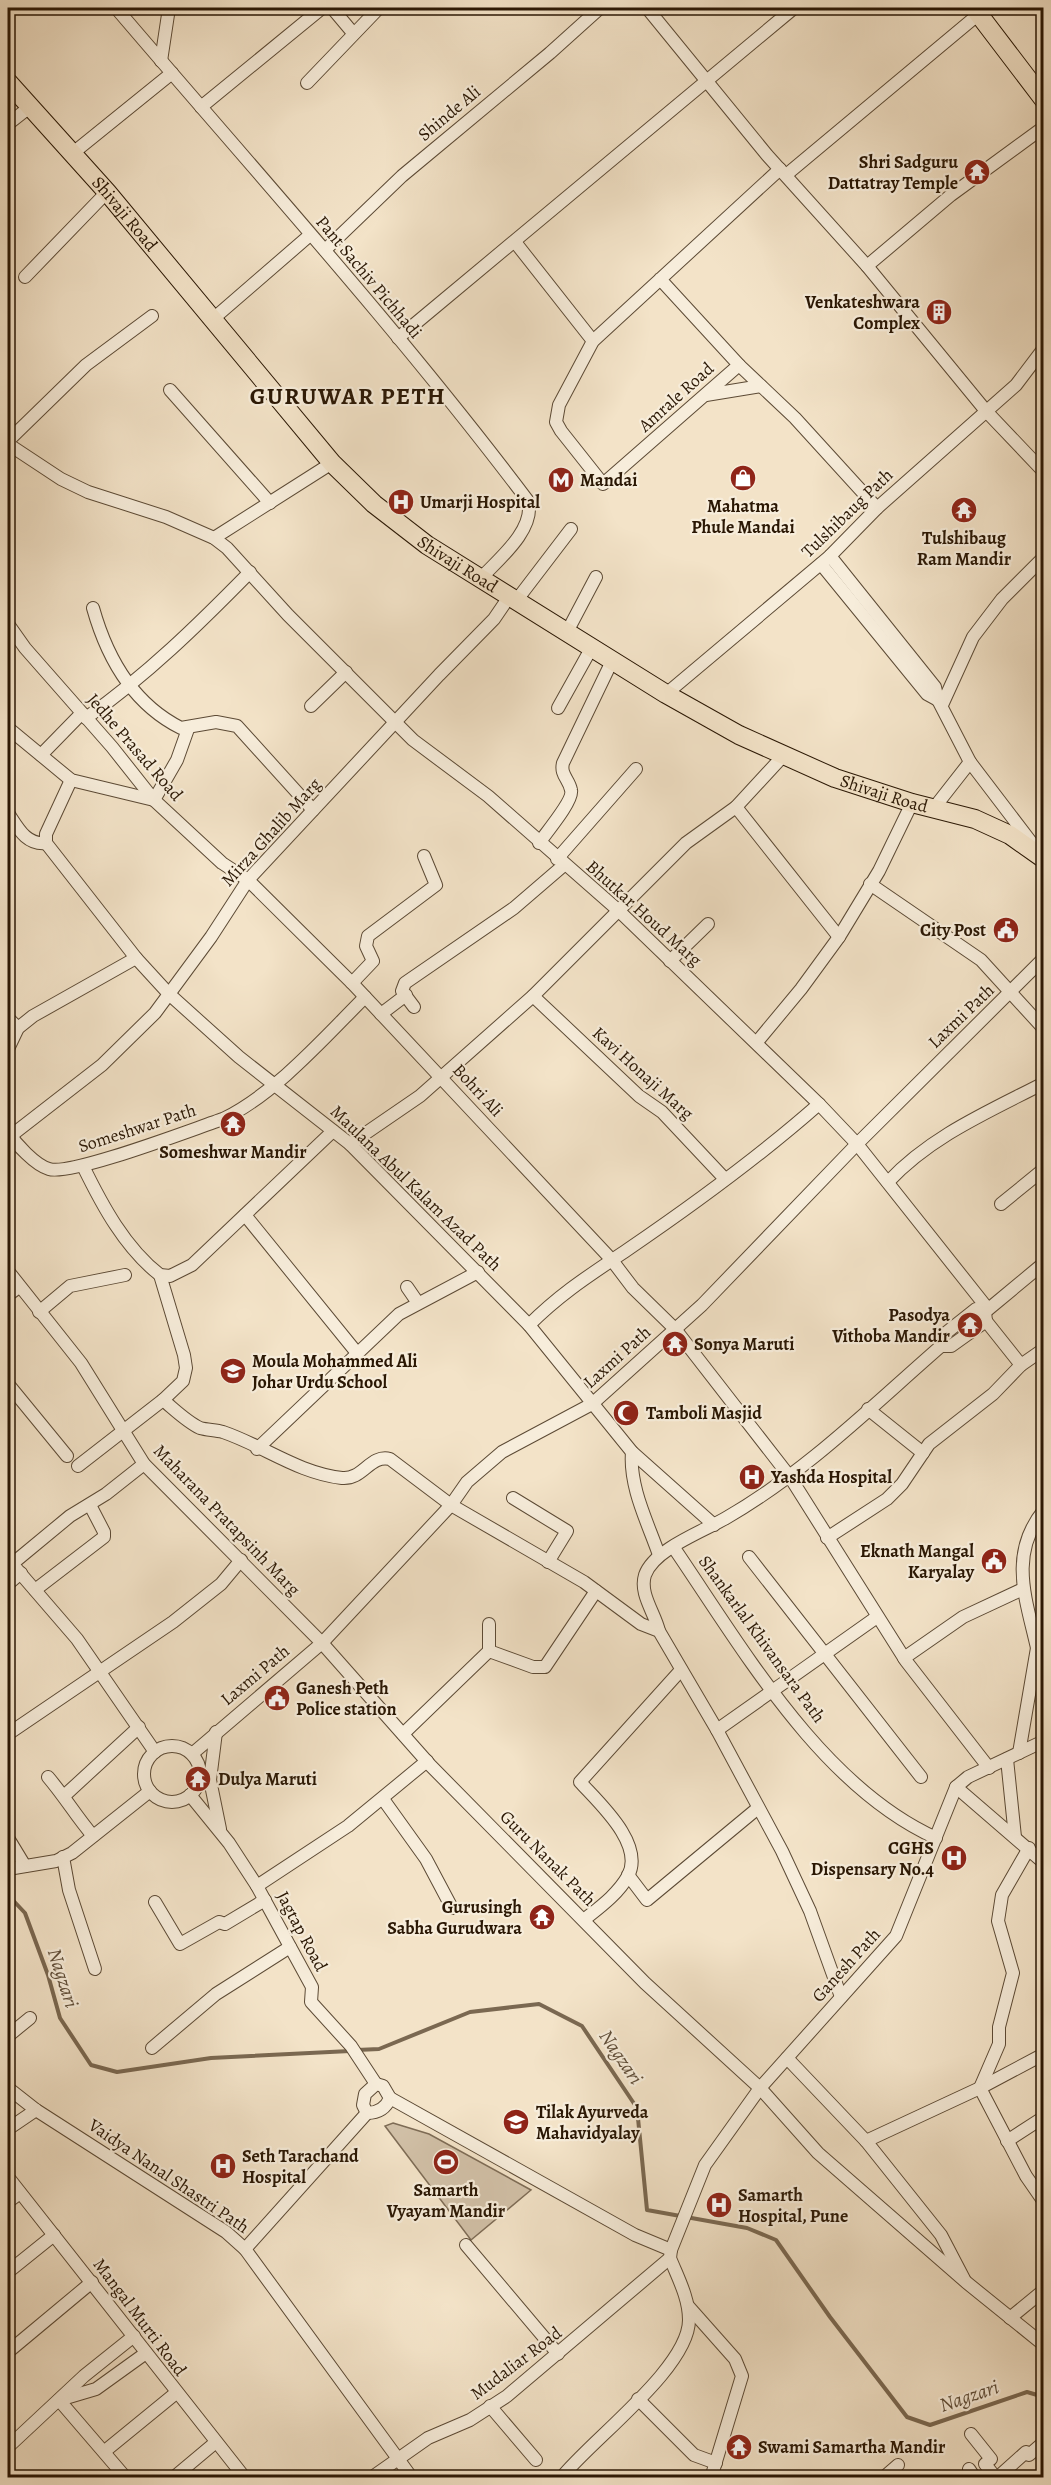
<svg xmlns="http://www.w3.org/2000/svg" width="1051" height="2485" viewBox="0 0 1051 2485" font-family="Alegreya,serif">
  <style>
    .green { fill: #d1c0a7; stroke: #7e6c56; stroke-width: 1.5 }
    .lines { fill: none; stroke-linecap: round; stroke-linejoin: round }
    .stream { stroke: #7a6851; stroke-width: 4 }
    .minor-casing { stroke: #5c4a35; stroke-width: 14 }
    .highway-casing { stroke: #2a1704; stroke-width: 20 }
    .minor { stroke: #f7eddb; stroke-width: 12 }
    .highway { stroke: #f3e3c8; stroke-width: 18 }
    .labels { text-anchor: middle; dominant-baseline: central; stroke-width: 4.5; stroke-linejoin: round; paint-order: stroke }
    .street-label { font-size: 18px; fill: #2a1704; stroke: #f7eddb }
    .poi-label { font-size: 18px; font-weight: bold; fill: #2a1704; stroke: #f7eddb; text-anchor: start }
    .water-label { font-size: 20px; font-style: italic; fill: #5f4d38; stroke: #f7eddb }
    .district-label { font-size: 24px; font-weight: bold; letter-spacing: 1.5px; fill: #2a1704; stroke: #f7eddb }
  </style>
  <rect width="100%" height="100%" fill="#f3e3c8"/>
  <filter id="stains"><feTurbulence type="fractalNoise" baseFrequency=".00333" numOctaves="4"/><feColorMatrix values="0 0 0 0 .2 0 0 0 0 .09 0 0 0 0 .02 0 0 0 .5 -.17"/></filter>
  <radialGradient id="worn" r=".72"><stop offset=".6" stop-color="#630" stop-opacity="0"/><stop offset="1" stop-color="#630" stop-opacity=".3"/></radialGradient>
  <!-- green -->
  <path class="green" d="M 393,2123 L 429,2134 L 531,2190 L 471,2240 L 385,2126 Z"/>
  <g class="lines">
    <!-- stream -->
    <g class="stream">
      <path d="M 8,1895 L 25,1913 L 48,1975 L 60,2018 L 91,2065 L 117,2072 L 211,2058 L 350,2051"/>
      <path d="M 357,2050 L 379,2049 L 470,2012 L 539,2004 L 582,2026 L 637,2108 L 647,2210 L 747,2228 L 776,2240 L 830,2317 L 907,2417 L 930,2425 L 1027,2392 L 1044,2397"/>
    </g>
    <defs>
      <g id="minor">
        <path d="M 116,8 C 255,171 399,330 528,501 C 536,529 498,560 480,579"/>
        <path d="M 332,8 L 353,33"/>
        <path d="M 647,8 L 767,155 L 867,266 L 986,411 L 1044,472"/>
        <path d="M 161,61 L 169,8"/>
        <path d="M 307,83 L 379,8"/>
        <path d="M 201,107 L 322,8"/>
        <path d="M 8,124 L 31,106"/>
        <path d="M 73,153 L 172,73"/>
        <path d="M 786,175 L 986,8"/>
        <path d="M 515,242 L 593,341"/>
        <path d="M 325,250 L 402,176 L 550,53 L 600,8"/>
        <path d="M 867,266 L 951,195 L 1044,127"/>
        <path d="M 25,277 L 107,192"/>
        <path d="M 660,279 L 739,365 L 603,484 L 561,431 L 556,422 L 559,405 L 593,341 L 780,169"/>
        <path d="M 213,319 L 310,235"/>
        <path d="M 398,338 L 794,8"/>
        <path d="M 739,365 L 795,418 L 877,508"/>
        <path d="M 170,390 L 270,503"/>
        <path d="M 706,395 L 761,386"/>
        <path d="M 8,441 L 86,365 L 152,316"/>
        <path d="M 8,444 L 61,479 L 88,492 L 166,517 L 214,538 L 227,548 L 288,615 L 413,740 L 488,796 L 619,911 L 819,1104 L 857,1144 L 988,1309"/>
        <path d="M 214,538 L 332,463"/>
        <path d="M 830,556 L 935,687 L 938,700 L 970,762 L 1034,846"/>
        <path d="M 821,564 L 927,694 L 938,700"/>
        <path d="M 516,601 L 571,529"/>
        <path d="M 93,608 C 107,658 133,704 181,728 L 216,722 L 237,726 L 313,810"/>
        <path d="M 8,624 L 25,648 L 112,747 L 154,800 L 222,863 L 248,880 L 352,983 L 611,1259 L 633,1288 L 675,1329 L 790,1477 L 906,1661 L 989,1768"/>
        <path d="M 567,632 L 596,577"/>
        <path d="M 666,694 L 830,556 L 877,508 L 1016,385 L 1044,348"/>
        <path d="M 942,705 L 973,637 L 1002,599 L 1044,557"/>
        <path d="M 311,706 L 346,672"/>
        <path d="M 558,708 L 592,647"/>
        <path d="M 86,718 C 147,675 198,625 250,572"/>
        <path d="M 8,728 L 71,780 L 154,800 L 177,760 L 188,729"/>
        <path d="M 41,755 L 82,713"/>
        <path d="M 71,780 L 46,834 L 46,843 L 136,958 L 169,994 L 239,1057 L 350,1144 L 529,1325 L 632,1452 L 714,1525"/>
        <path d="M 736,807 L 839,937"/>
        <path d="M 934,808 L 970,762"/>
        <path d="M 8,813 C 18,828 26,845 46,843"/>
        <path d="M 539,843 C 546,833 574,800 571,790 C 569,779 560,775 563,763 L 613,659"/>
        <path d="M 557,859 L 636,769"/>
        <path d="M 870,884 L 981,960 L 1044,1029"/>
        <path d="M 670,961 L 708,924"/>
        <path d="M 352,983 L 373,961 L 366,946 L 368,936 L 436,885 L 424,856"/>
        <path d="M 533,996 L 639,1096 L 662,1112 L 725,1179"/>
        <path d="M 414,1007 L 402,991 L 405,983 L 514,908 L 564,865"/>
        <path d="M 381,1014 L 406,995"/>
        <path d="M 8,1018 L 18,1028"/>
        <path d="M 757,1042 L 801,989 L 839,937 L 879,871 L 912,803"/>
        <path d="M 8,1049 L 18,1028 L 33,1016 L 136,958"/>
        <path d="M 8,1132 C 16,1144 35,1165 49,1169 C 72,1176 193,1129 223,1119 C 275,1094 324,1038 365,997"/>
        <path d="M 8,1138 L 102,1065 L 155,1013 L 211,937 L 248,880 L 439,675 L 494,619 L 509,597"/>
        <path d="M 350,1144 L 420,1096 L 533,996 L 686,843 L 736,807 L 784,755"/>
        <path d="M 83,1166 C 102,1205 125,1248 160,1275 L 170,1276 L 192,1265 L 333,1131"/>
        <path d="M 888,1182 C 931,1136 988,1112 1044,1083"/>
        <path d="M 1001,1204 L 1044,1169"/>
        <path d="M 245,1215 L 357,1353"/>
        <path d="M 8,1271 L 81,1363 L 144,1464 L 322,1643 L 430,1765 L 645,1983 L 760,2088 L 818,2153 L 966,2282 L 1044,2345"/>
        <path d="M 407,1287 L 418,1303"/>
        <path d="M 8,1295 L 19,1287"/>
        <path d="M 39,1312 L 70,1286 L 125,1275"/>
        <path d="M 985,1312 L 1044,1263"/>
        <path d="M 986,1321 L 1021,1365"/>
        <path d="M 529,1325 C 561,1293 590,1275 627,1250 C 693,1205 759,1157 819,1104"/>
        <path d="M 941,1346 L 951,1346 L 986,1321 L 985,1312"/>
        <path d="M 8,1384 L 67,1456"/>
        <path d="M 163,1400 C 175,1410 187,1422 200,1428 C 207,1430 216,1430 223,1432 C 264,1446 298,1473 342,1478 C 363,1480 370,1454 390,1459 L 451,1505 L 584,1582 L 641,1624 L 659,1631 L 717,1730 L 782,1851 L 810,1911 L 841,1997"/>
        <path d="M 868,1409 L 923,1453"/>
        <path d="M 257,1449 L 399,1314 L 478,1272"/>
        <path d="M 632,1452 C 629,1487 648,1523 659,1555"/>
        <path d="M 78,1466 L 163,1400 L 183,1381 L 186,1368 L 184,1355 L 160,1275"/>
        <path d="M 513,1498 L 567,1531 L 548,1562"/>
        <path d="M 827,1538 L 887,1499 L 902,1484 L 929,1444 L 993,1394 L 1021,1365 L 1044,1349"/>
        <path d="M 674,1548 C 743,1649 821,1786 936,1838"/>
        <path d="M 749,1557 L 921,1777"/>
        <path d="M 8,1559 L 77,1639 L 155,1752"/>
        <path d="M 12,1564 L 70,1516 L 106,1494 L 144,1464"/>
        <path d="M 8,1584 L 21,1573"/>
        <path d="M 35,1590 L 104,1537 L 104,1532 L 90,1505"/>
        <path d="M 659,1631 C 655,1613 639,1594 645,1575 C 654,1549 704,1531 726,1518 C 806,1472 872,1406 941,1346 L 942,1336 L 976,1309 L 985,1312"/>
        <path d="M 1037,1648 C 1026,1599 1008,1554 1044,1510"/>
        <path d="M 489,1651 L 489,1624"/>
        <path d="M 904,1658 L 963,1617 L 1023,1589"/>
        <path d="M 717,1730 L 877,1617"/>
        <path d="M 216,1732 L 210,1780 L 220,1829"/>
        <path d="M 8,1734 L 173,1622 L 221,1584 L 241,1560"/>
        <path d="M 403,1734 L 489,1651 L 533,1667 L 545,1667 L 596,1591"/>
        <circle cx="172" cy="1774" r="28"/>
        <path d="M 1019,1753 L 1037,1648 L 1043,1644"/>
        <path d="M 192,1754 L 322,1643 L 451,1505 L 467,1482 L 502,1452 L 592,1404 L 702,1305 L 857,1144 L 1044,958"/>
        <path d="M 1007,1759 L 1015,1837"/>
        <path d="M 48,1777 C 65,1797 76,1816 93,1836"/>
        <path d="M 956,1787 L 1044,1863"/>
        <path d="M 190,1795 L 229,1843 L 257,1886 L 312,1987 L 311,2002 L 351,2046 L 376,2084"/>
        <path d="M 64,1796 L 139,1727"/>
        <path d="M 383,1799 L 426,1859 L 452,1908"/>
        <path d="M 8,1838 L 25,1866"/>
        <path d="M 1029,1848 L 1002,1895 L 998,1921 L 1013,1973 L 999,2027 L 999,2044 L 980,2088 L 1026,2176 L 1044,2202"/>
        <path d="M 63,1857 L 69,1890 L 95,1969"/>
        <path d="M 8,1869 L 56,1861 L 72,1853 L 150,1791"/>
        <path d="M 628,1875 L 647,1900 L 758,1808"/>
        <path d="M 257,1886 L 348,1826 L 427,1761"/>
        <path d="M 155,1902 L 180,1944 L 219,1922 L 225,1924 L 265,1900"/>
        <path d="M 585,1919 C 600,1907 618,1894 628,1876 C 645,1844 599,1803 580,1782 L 681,1670"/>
        <path d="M 8,2036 L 30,2018"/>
        <path d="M 152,2048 L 216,1994 L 290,1947"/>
        <path d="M 787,2058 L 866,2141 L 941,2235 L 964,2279"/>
        <path d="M 376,2084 L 383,2086 L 390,2098 C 386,2108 378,2113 367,2113 L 363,2105 L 365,2094 Z"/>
        <path d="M 8,2088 L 36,2110 L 226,2232 L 245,2249 L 412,2478"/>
        <path d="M 390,2098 L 635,2235 L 671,2250"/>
        <path d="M 8,2129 L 36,2110"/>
        <path d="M 866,2141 L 980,2088 L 1044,2054"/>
        <path d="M 1007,2141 L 1044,2117"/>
        <path d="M 8,2177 L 245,2478"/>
        <path d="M 8,2202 L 20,2193"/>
        <path d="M 466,2245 L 558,2354"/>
        <path d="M 245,2249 L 367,2113"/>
        <path d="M 8,2272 L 54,2235"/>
        <path d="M 688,2306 L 735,2359 L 742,2376 L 711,2478"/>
        <path d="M 1010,2318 L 1044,2290"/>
        <path d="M 8,2352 L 92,2282"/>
        <path d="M 638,2399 L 694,2455 L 716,2463"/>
        <path d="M 490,2406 L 536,2460"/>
        <path d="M 971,2434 L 991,2459 L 985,2464 L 996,2478"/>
        <path d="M 8,2447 L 84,2376 L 134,2336"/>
        <path d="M 105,2451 L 176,2393"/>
        <path d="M 969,2469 L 975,2478"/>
        <path d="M 126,2478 L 59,2400 L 96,2389 L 146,2353"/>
        <path d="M 173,2478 L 216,2442"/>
        <path d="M 371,2478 L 428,2438 L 470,2420 L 507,2396 L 670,2258"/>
        <path d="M 561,2478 C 591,2440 689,2368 689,2320 C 689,2298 678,2278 670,2258 L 671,2250 L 705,2165 L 760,2088 L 896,1936 L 956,1787 L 968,1777 L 1044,1741"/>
        <path d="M 883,2478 L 898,2465"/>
        <path d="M 997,2478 L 1026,2452 L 1029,2455 L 1044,2442"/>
      </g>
      <g id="highway">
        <path d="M 974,8 L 1044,100"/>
        <path id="s1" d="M 8,82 L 107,192 L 332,463 L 374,504 L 427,545 L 666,694 L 739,735 L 835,778 L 912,803 L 975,819 L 1010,835 L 1044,859"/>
      </g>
    </defs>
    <!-- minor casing -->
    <use href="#minor" class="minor-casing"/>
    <!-- highway casing -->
    <use href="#highway" class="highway-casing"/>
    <!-- minor -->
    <use href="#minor" class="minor"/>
    <!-- highway -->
    <use href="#highway" class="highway"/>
  </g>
  <!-- icons -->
  <defs>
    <symbol id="temple-disc" viewBox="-11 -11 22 22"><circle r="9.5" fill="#8f2418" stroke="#f7eddb"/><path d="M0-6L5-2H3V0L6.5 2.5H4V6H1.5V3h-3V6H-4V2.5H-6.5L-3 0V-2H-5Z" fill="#fff"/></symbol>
    <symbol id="building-disc" viewBox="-11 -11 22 22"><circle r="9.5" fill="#8f2418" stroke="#f7eddb"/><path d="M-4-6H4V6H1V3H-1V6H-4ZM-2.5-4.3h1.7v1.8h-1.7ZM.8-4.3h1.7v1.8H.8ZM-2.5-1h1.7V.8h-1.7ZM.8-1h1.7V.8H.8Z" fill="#fff"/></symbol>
    <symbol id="shop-disc" viewBox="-11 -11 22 22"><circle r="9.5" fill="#8f2418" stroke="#f7eddb"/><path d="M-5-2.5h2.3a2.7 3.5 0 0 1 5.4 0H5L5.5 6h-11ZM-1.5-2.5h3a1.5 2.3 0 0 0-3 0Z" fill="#fff"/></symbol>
    <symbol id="metro-disc" viewBox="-11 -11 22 22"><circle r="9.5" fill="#8f2418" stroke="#f7eddb"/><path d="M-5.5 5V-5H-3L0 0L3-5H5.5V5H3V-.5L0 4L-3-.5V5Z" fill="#fff"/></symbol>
    <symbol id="hospital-disc" viewBox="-11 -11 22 22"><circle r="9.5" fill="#8f2418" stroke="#f7eddb"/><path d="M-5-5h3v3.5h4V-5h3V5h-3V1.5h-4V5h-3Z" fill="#fff"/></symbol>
    <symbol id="civic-disc" viewBox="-11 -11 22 22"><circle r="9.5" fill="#8f2418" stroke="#f7eddb"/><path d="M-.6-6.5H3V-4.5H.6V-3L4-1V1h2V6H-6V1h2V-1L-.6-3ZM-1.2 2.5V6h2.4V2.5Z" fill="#fff"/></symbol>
    <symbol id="school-disc" viewBox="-11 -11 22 22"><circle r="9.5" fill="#8f2418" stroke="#f7eddb"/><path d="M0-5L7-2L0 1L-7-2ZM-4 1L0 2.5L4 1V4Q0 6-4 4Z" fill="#fff"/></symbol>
    <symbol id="mosque-disc" viewBox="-11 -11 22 22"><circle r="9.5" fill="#8f2418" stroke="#f7eddb"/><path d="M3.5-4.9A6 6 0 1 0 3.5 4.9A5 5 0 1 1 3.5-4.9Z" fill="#fff"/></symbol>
    <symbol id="university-disc" viewBox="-11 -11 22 22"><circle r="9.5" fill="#8f2418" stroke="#f7eddb"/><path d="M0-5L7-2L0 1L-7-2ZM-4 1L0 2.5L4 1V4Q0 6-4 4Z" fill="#fff"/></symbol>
    <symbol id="stadium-disc" viewBox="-11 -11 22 22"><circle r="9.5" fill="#8f2418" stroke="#f7eddb"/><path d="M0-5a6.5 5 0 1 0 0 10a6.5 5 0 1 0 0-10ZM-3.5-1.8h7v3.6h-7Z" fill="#fff"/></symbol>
  </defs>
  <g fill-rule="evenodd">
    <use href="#temple-disc" x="962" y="157" width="30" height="30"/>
    <use href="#building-disc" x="924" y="297" width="30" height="30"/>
    <use href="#shop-disc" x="728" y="463" width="30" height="30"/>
    <use href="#metro-disc" x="546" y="465" width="30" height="30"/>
    <use href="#hospital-disc" x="386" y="487" width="30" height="30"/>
    <use href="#temple-disc" x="949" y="495" width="30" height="30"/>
    <use href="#civic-disc" x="991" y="915" width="30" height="30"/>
    <use href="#temple-disc" x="218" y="1109" width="30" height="30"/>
    <use href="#temple-disc" x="955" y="1310" width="30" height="30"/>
    <use href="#temple-disc" x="660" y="1329" width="30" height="30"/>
    <use href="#school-disc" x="218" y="1356" width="30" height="30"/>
    <use href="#mosque-disc" x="611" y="1398" width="30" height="30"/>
    <use href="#hospital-disc" x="737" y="1462" width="30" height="30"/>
    <use href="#civic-disc" x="979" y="1546" width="30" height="30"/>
    <use href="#civic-disc" x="262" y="1683" width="30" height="30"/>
    <use href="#temple-disc" x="183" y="1764" width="30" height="30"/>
    <use href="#hospital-disc" x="939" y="1843" width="30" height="30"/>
    <use href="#temple-disc" x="527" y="1902" width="30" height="30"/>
    <use href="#university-disc" x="501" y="2107" width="30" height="30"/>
    <use href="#stadium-disc" x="431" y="2147" width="30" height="30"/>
    <use href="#hospital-disc" x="208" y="2151" width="30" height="30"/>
    <use href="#hospital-disc" x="704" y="2190" width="30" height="30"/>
    <use href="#temple-disc" x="724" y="2432" width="30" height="30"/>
  </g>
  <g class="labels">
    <!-- street labels -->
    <g class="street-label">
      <text transform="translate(449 113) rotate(-40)">Shinde Ali</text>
      <text stroke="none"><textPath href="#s1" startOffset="176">Shivaji Road</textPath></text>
      <text transform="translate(369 277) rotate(50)">Pant Sachiv Pichhadi</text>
      <text transform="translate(676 397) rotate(-42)">Amrale Road</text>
      <text transform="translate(847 513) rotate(-44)">Tulshibaug Path</text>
      <text stroke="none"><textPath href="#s1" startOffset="662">Shivaji Road</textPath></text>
      <text transform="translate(135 747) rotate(49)">Jedhe Prasad Road</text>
      <text stroke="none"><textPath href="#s1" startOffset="1148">Shivaji Road</textPath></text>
      <text transform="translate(271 832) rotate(-48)">Mirza Ghalib Marg</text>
      <text transform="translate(644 913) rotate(42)">Bhutkar Houd Marg</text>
      <text transform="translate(961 1016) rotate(-44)">Laxmi Path</text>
      <text transform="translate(643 1073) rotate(42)">Kavi Honaji Marg</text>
      <text transform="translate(478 1090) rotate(47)">Bohri Ali</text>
      <text transform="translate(137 1128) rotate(-18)">Someshwar Path</text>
      <text transform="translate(416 1188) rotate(44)">Maulana Abul Kalam Azad Path</text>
      <text transform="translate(617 1357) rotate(-42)">Laxmi Path</text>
      <text transform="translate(227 1520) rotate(46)">Maharana Pratapsinh Marg</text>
      <text transform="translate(762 1639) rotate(54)">Shankarlal Khivansara Path</text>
      <text transform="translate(255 1675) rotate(-40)">Laxmi Path</text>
      <text transform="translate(548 1858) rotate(45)">Guru Nanak Path</text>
      <text transform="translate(302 1931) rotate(62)">Jagtap Road</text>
      <text transform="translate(846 1965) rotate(-48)">Ganesh Path</text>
      <text transform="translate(169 2176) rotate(34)">Vaidya Nanal Shastri Path</text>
      <text transform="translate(140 2317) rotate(53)">Mangal Murti Road</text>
      <text transform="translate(516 2363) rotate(-37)">Mudaliar Road</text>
    </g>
    <!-- poi labels -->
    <g class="poi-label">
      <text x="958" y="162" text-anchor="end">Shri Sadguru<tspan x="958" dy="21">Dattatray Temple</tspan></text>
      <text x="920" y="302" text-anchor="end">Venkateshwara<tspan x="920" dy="21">Complex</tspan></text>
      <text x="580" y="480">Mandai</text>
      <text x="420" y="502">Umarji Hospital</text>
      <text x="743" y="506" text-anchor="middle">Mahatma<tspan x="743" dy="21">Phule Mandai</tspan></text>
      <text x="964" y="538" text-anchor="middle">Tulshibaug<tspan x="964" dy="21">Ram Mandir</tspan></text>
      <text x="986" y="930" text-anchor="end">City Post</text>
      <text x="233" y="1152" text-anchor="middle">Someshwar Mandir</text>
      <text x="950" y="1315" text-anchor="end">Pasodya<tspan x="950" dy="21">Vithoba Mandir</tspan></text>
      <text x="694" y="1344">Sonya Maruti</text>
      <text x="252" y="1361">Moula Mohammed Ali<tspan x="252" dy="21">Johar Urdu School</tspan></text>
      <text x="646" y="1413">Tamboli Masjid</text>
      <text x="771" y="1477">Yashda Hospital</text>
      <text x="974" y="1551" text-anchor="end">Eknath Mangal<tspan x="974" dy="21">Karyalay</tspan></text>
      <text x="296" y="1688">Ganesh Peth<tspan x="296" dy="21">Police station</tspan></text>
      <text x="218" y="1779">Dulya Maruti</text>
      <text x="934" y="1848" text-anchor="end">CGHS<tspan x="934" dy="21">Dispensary No.4</tspan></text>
      <text x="522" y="1907" text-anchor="end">Gurusingh<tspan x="522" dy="21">Sabha Gurudwara</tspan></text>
      <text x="536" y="2112">Tilak Ayurveda<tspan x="536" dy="21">Mahavidyalay</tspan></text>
      <text x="242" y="2156">Seth Tarachand<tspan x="242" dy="21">Hospital</tspan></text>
      <text x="446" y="2190" text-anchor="middle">Samarth<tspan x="446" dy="21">Vyayam Mandir</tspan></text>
      <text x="738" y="2195">Samarth<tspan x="738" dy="21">Hospital, Pune</tspan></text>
      <text x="758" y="2447">Swami Samartha Mandir</text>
    </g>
    <!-- water labels -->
    <g class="water-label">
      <text transform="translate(63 1978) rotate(72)">Nagzari</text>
      <text transform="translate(621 2057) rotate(56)">Nagzari</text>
      <text transform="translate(969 2396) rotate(-19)">Nagzari</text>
    </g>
    <!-- district labels -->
    <g class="district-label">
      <text x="348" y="396">GURUWAR PETH</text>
    </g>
  </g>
  <!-- margin -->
  <rect width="1051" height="2485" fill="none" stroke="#f3e3c8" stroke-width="30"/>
  <rect x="9" y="9" width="1033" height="2467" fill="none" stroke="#2a1704" stroke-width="3"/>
  <rect x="15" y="15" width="1021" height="2455" fill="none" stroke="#2a1704" stroke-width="1.5"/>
  <rect width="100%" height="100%" filter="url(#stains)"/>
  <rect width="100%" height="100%" fill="url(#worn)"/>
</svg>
